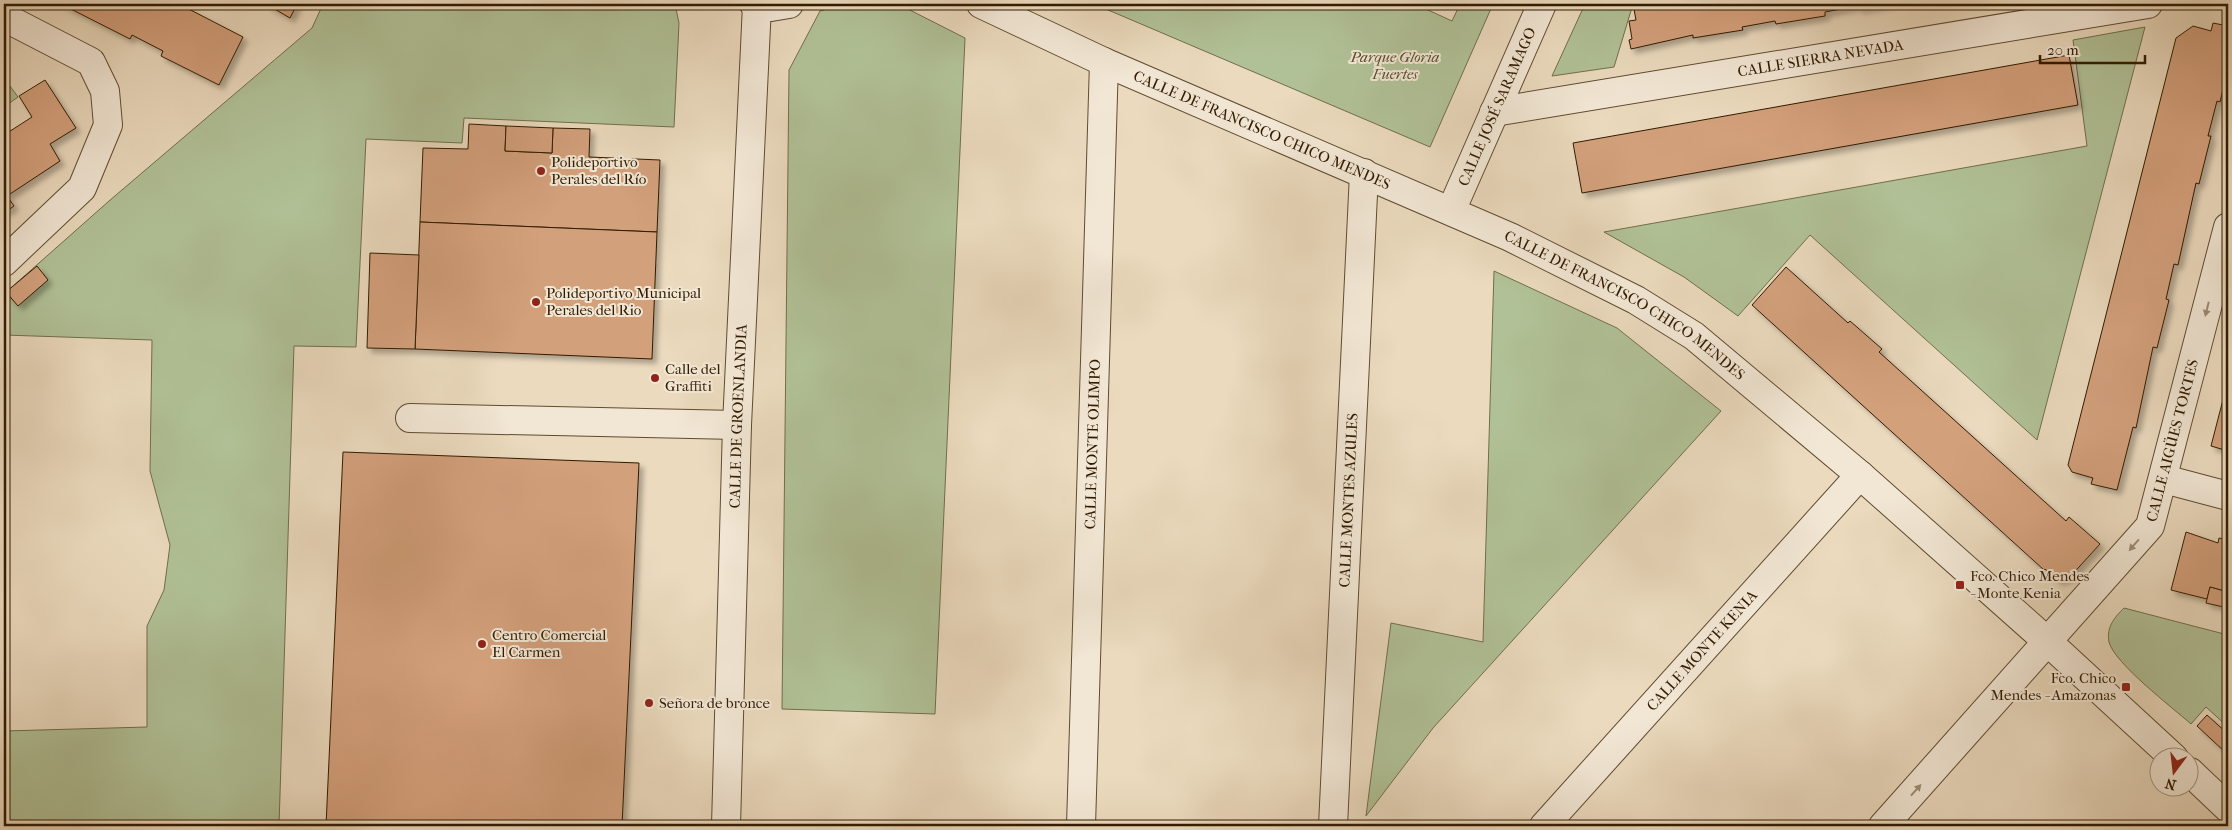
<svg xmlns="http://www.w3.org/2000/svg" width="2232" height="830" viewBox="0 0 2232 830" font-family="'IM FELL French Canon',serif">
  <style>
    .green { fill: #b1c197; stroke: #716e4c }
    .building { fill: #d3a07b; stroke: #311b00; filter: url(#shadow) }
    .lines { fill: none; stroke-linecap: round; stroke-linejoin: round }
    .minor-casing { stroke: #604b30; stroke-width: 30 }
    .minor { stroke: #f2e7d5; stroke-width: 28 }
    .oneway { fill: #9b8b75 }
    .poi-dot { fill: #8f2418; stroke: #f2e7d5; stroke-width: 2 }
    .labels { text-anchor: middle; dominant-baseline: central; stroke-width: 4; stroke-linejoin: round; paint-order: stroke }
    .park-label { font-size: 15px; font-style: italic; fill: #574d2d; stroke: #f2e7d5 }
    .street-label { font-size: 15px; fill: #311b00; stroke: #f2e7d5 }
    .poi-label { font-size: 15px; fill: #311b00; stroke: #f2e7d5; text-anchor: start }
  </style>
  <defs>
    <filter id="shadow"><feDropShadow dx="4.5" dy="4.5" stdDeviation="2.5" flood-color="#0004"/></filter>
  </defs>
  <rect width="100%" height="100%" fill="#ebdabe"/>
  <filter id="stains"><feTurbulence type="fractalNoise" baseFrequency=".004" numOctaves="4"/><feColorMatrix values="0 0 0 0 .2 0 0 0 0 .09 0 0 0 0 .02 0 0 0 .5 -.17"/></filter>
  <radialGradient id="worn" r=".72"><stop offset=".6" stop-color="#630" stop-opacity="0"/><stop offset="1" stop-color="#630" stop-opacity=".3"/></radialGradient>
  <!-- green -->
  <g class="green">
    <path d="M 323,4 L 675,4 L 679,23 L 674,127 L 464,118 L 462,143 L 366,139 L 356,347 L 294,346 L 279,826 L 4,826 L 4,731 L 147,727 L 147,626 L 164,590 L 170,545 L 150,471 L 152,340 L 4,335 L 4,294 L 109,201 L 312,28 Z"/>
    <path d="M 844,4 L 898,4 L 965,38 L 935,714 L 782,709 L 789,70 L 820,11 Z"/>
    <path d="M 1094,4 L 1415,4 L 1452,21 L 1460,4 L 1493,4 L 1430,147 Z"/>
    <path d="M 1585,4 L 1633,4 L 1614,67 L 1552,76 Z"/>
    <path d="M 2145,27 L 2037,440 L 1810,235 L 1738,316 L 1684,277 L 1604,232 L 2087,146 L 2073,40 Z"/>
    <path d="M 4,78 L 18,97 L 4,107 Z"/>
    <path d="M 1494,271 L 1617,328 L 1721,411 L 1433,728 L 1366,816 L 1391,623 L 1483,642 Z"/>
    <path d="M 2124,608 L 2228,635 L 2228,727 L 2206,707 L 2191,724 C 2173,708 2114,663 2109,642 C 2106,627 2115,617 2124,608 Z"/>
  </g>
  <!-- building -->
  <g class="building">
    <path d="M 61,4 L 179,4 L 243,37 L 219,85 L 161,56 L 163,51 L 132,35 L 130,39 Z"/>
    <path d="M 266,4 L 297,4 L 290,18 Z"/>
    <path d="M 1633,4 L 1890,4 L 1859,9 L 1858,6 L 1825,12 L 1825,16 L 1776,24 L 1775,21 L 1742,27 L 1743,30 L 1693,38 L 1693,35 L 1631,49 L 1629,40 L 1632,39 L 1629,21 L 1636,20 Z"/>
    <path d="M 2213,23 L 2228,26 L 2228,69 L 2220,102 L 2217,101 L 2208,136 L 2211,136 L 2199,184 L 2196,183 L 2178,265 L 2174,264 L 2166,299 L 2169,300 L 2157,348 L 2153,347 L 2136,428 L 2133,427 L 2117,490 L 2091,484 L 2093,478 L 2072,472 L 2068,465 L 2176,38 L 2193,26 L 2211,31 Z"/>
    <path d="M 2069,55 L 2078,105 L 1582,193 L 1573,143 Z"/>
    <path d="M 45,80 L 76,128 L 50,144 L 60,161 L 7,196 L 14,206 L 4,213 L 4,135 L 32,117 L 19,96 Z"/>
    <path d="M 469,124 L 506,126 L 505,151 L 552,153 L 553,128 L 590,129 L 589,157 L 660,160 L 657,232 L 420,222 L 423,148 L 468,149 Z"/>
    <path d="M 506,126 L 553,128 L 552,153 L 505,151 Z"/>
    <path d="M 420,222 L 657,232 L 652,359 L 415,349 Z"/>
    <path d="M 370,253 L 419,255 L 415,349 L 367,348 Z"/>
    <path d="M 37,266 L 48,280 L 18,306 L 6,292 Z"/>
    <path d="M 1786,267 L 1848,323 L 1850,321 L 1882,349 L 1879,352 L 2066,521 L 2069,517 L 2100,544 L 2069,578 L 2058,581 L 2045,569 L 2044,570 L 1752,305 Z"/>
    <path d="M 2226,388 L 2228,389 L 2228,451 L 2211,446 Z"/>
    <path d="M 343,452 L 639,463 L 622,826 L 326,826 Z"/>
    <path d="M 2186,532 L 2218,543 L 2219,538 L 2228,540 L 2228,592 L 2210,587 L 2207,599 L 2171,590 Z"/>
    <path d="M 2210,587 L 2228,592 L 2228,608 L 2206,603 Z"/>
    <path d="M 2207,715 L 2228,734 L 2228,748 L 2225,752 L 2197,726 Z"/>
  </g>
  <g class="lines">
    <defs>
      <g id="minor">
        <path d="M 754,4 L 771,7 L 789,4"/>
        <path id="s1" d="M 981,4 L 1104,62 L 1510,237 L 1636,300 L 1694,336 L 1860,475 L 2048,642 L 2174,758"/>
        <path d="M 4,17 L 91,62 L 105,91 L 108,125 L 82,188 L 4,262"/>
        <path id="s2" d="M 1494,112 L 2148,4"/>
        <path id="s3" d="M 1451,211 L 1542,4"/>
        <path d="M 410,418 L 737,425"/>
        <path d="M 2164,479 L 2228,496"/>
        <path d="M 2190,772 L 2228,808"/>
        <path id="s4" d="M 726,826 L 737,425 L 757,5"/>
        <path id="s5" d="M 1081,826 L 1104,62"/>
        <path id="s6" d="M 1333,826 L 1364,173"/>
        <path id="s7" d="M 1544,826 L 1860,475"/>
        <path id="s8" d="M 1883,826 L 2150,526 L 2228,227"/>
      </g>
    </defs>
    <!-- minor casing -->
    <use href="#minor" class="minor-casing"/>
    <!-- minor -->
    <use href="#minor" class="minor"/>
  </g>
  <!-- one-way arrows -->
  <defs><path id="oneway-solid" d="M-6-.8H1V-3.2L6.5 0L1 3.2V.8H-6Z" transform="scale(1.25)"/></defs>
  <g class="oneway">
    <use href="#oneway-solid" transform="translate(2207 309) rotate(104)"/>
    <use href="#oneway-solid" transform="translate(2134 545) rotate(131)"/>
    <use href="#oneway-solid" transform="translate(1916 790) rotate(-48)"/>
  </g>
  <!-- markers -->
  <g class="poi-dot">
    <circle cx="541" cy="171" r="5"/>
    <circle cx="536" cy="302" r="5"/>
    <circle cx="655" cy="378" r="5"/>
    <rect x="1955" y="580" width="10" height="10" rx="2.5"/>
    <circle cx="482" cy="644" r="5"/>
    <rect x="2121" y="682" width="10" height="10" rx="2.5"/>
    <circle cx="649" cy="703" r="5"/>
  </g>
  <g class="labels">
    <!-- park labels -->
    <g class="park-label">
      <text x="1395" y="57">Parque Gloria<tspan x="1395" dy="17">Fuertes</tspan></text>
    </g>
    <!-- street labels -->
    <g class="street-label">
      <text stroke="none"><textPath href="#s2" startOffset="331">CALLE SIERRA NEVADA</textPath></text>
      <text stroke="none"><textPath href="#s3" startOffset="114">CALLE JOSÉ SARAMAGO</textPath></text>
      <text stroke="none"><textPath href="#s1" startOffset="308">CALLE DE FRANCISCO CHICO MENDES</textPath></text>
      <text stroke="none"><textPath href="#s1" startOffset="712">CALLE DE FRANCISCO CHICO MENDES</textPath></text>
      <text stroke="none"><textPath href="#s4" startOffset="410">CALLE DE GROENLANDIA</textPath></text>
      <text stroke="none"><textPath href="#s8" startOffset="490">CALLE AIGÜES TORTES</textPath></text>
      <text stroke="none"><textPath href="#s5" startOffset="382">CALLE MONTE OLIMPO</textPath></text>
      <text stroke="none"><textPath href="#s6" startOffset="326">CALLE MONTES AZULES</textPath></text>
      <text stroke="none"><textPath href="#s7" startOffset="236">CALLE MONTE KENIA</textPath></text>
    </g>
    <!-- poi labels -->
    <g class="poi-label">
      <text x="551" y="162">Polideportivo<tspan x="551" dy="17">Perales del Río</tspan></text>
      <text x="546" y="293">Polideportivo Municipal<tspan x="546" dy="17">Perales del Rio</tspan></text>
      <text x="665" y="369">Calle del<tspan x="665" dy="17">Graffiti</tspan></text>
      <text x="1970" y="576">Fco. Chico Mendes<tspan x="1970" dy="17">- Monte Kenia</tspan></text>
      <text x="492" y="635">Centro Comercial<tspan x="492" dy="17">El Carmen</tspan></text>
      <text x="2116" y="678" text-anchor="end">Fco. Chico<tspan x="2116" dy="17">Mendes - Amazonas</tspan></text>
      <text x="659" y="703">Señora de bronce</text>
    </g>
  </g>
  <!-- margin -->
  <rect width="2232" height="830" fill="none" stroke="#ebdabe" stroke-width="20"/>
  <rect x="5" y="5" width="2222" height="820" fill="none" stroke="#311b00" stroke-width="2.5"/>
  <rect x="10" y="10" width="2212" height="810" fill="none" stroke="#311b00"/>
  <!-- north arrow -->
  <g transform="translate(2174 772) rotate(195)"><circle r="24" fill="#f2e7d5" stroke="#a59580"/>
  <path d="M0-4L9 19L0 12L-9 19Z" fill="#8f2418"/>
  <text y="-8" font-size="14" font-weight="bold" text-anchor="middle" fill="#311b00">N</text>
  </g>
  <!-- scale -->
  <path d="M2040 55v8h105v-8" fill="none" stroke="#311b00" stroke-width="2.5"/>
  <text x="2047" y="55" font-size="15" fill="#311b00" stroke="#f2e7d5" stroke-width="4" paint-order="stroke">20 m</text>
  <rect width="100%" height="100%" filter="url(#stains)"/>
  <rect width="100%" height="100%" fill="url(#worn)"/>
</svg>
